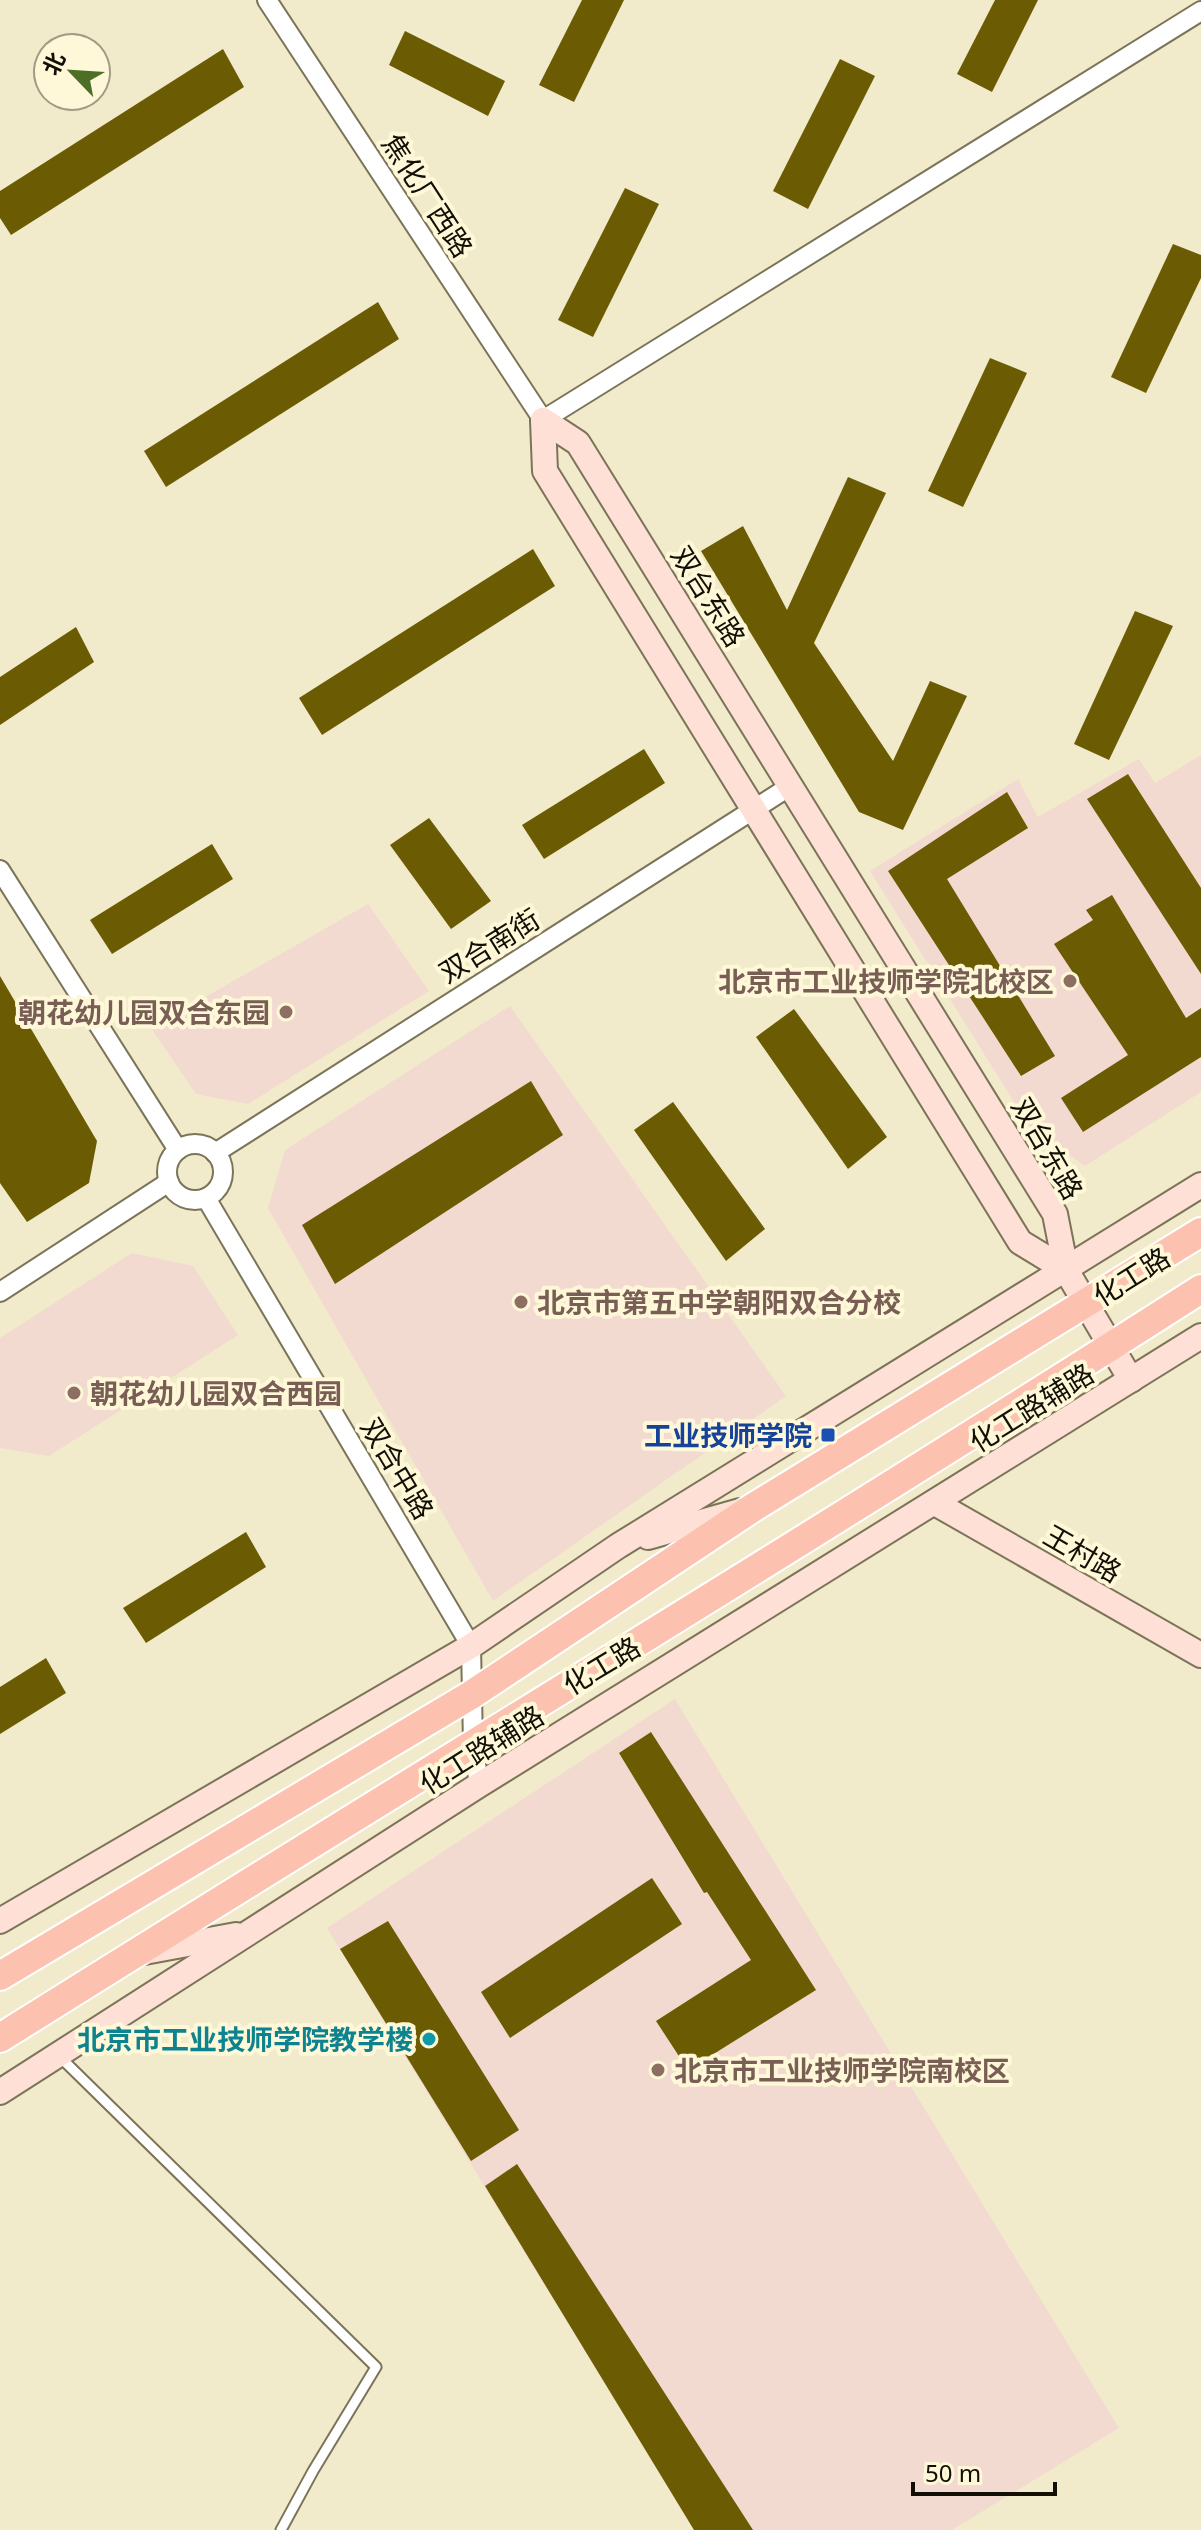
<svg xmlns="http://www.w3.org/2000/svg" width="1201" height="2530" viewBox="0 0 1201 2530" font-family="'Noto Sans','Noto Sans SC',sans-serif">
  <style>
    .education { fill: #f2dad0 }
    .building { fill: #6b5b03 }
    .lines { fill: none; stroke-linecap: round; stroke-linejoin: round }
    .lane-casing { stroke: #7b7458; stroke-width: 13 }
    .street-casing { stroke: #7b7458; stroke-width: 22 }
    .secondary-casing { stroke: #7b7458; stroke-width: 28 }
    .primary-casing { stroke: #fff; stroke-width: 32 }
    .lane { stroke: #fff; stroke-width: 9 }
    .street { stroke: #fff; stroke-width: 18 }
    .secondary { stroke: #fee0d7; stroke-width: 24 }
    .primary { stroke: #fdc1af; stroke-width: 28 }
    .education-dot { fill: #8d6e63; stroke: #fff8d8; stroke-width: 3 }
    .transit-dot { fill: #1a4fb4; stroke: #fff8d8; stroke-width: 3 }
    .culture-dot { fill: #0f9aa8; stroke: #fff8d8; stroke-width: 3 }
    .labels { text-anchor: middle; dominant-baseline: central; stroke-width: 8; stroke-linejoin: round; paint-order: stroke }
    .street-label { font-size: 28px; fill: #121006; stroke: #fff8d8 }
    .education-label { font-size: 28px; font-weight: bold; fill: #785e54; stroke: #fff8d8; text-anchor: start }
    .transit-label { font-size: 28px; font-weight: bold; fill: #164399; stroke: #fff8d8; text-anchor: end }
    .culture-label { font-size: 28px; font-weight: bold; fill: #0d838f; stroke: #fff8d8; text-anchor: end }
  </style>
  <rect width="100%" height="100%" fill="#f1ebcb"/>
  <!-- education -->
  <g class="education">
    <path d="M 1201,755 L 1201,1092 L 1085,1166 L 1048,1140 L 1039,1142 L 870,871 L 1018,779 L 1038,817 L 1139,759 L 1155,783 Z"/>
    <path d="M 368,904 L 429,991 L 248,1104 L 196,1094 L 151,1028 Z"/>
    <path d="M 510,1006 L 786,1396 L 493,1601 L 268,1208 L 285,1150 Z"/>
    <path d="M 132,1253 L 193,1266 L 238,1335 L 49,1456 L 0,1448 L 0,1338 Z"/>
    <path d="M 675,1699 L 1119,2428 L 952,2530 L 694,2530 L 327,1928 Z"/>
  </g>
  <!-- building -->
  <g class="building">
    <path d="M 582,0 L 624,0 L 574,102 L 539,85 Z"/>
    <path d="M 995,0 L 1038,0 L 992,92 L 957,74 Z"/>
    <path d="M 405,31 L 505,81 L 488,116 L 389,65 Z"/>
    <path d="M 223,49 L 244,87 L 11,235 L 0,218 L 0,191 Z"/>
    <path d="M 840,59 L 875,76 L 808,209 L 773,191 Z"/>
    <path d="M 625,188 L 659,204 L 593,337 L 558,320 Z"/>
    <path d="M 1173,244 L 1201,255 L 1201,278 L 1146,393 L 1111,377 Z"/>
    <path d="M 378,302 L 399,339 L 166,487 L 144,451 Z"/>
    <path d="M 990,358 L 1027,373 L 963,507 L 928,491 Z"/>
    <path d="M 848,477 L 886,493 L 814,643 L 893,761 L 930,681 L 967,696 L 903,830 L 859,812 L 701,551 L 743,526 L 787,610 Z"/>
    <path d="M 533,549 L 555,586 L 322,735 L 299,698 Z"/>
    <path d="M 1135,611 L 1173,626 L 1109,760 L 1074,744 Z"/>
    <path d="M 76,627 L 94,662 L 0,725 L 0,677 Z"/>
    <path d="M 644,749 L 665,783 L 544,859 L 522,825 Z"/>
    <path d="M 1128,774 L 1201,888 L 1201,974 L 1087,799 Z"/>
    <path d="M 1007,792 L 1028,828 L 947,879 L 1055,1056 L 1021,1076 L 888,871 Z"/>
    <path d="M 429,818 L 491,901 L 451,929 L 390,845 Z"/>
    <path d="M 212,844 L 233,879 L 112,954 L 90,920 Z"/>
    <path d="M 1112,895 L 1186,1018 L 1201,1008 L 1201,1057 L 1083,1132 L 1061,1098 L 1128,1055 L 1054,944 L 1093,920 L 1086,910 Z"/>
    <path d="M 0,976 L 97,1141 L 89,1183 L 27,1222 L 0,1183 Z"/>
    <path d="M 794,1009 L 887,1137 L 848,1169 L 756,1037 Z"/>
    <path d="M 531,1081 L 563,1135 L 335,1284 L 302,1225 Z"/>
    <path d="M 673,1102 L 765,1229 L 726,1261 L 634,1130 Z"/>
    <path d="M 246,1532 L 266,1567 L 146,1643 L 123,1608 Z"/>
    <path d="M 46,1658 L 66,1693 L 0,1734 L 0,1687 Z"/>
    <path d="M 651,1732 L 816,1990 L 688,2070 L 656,2021 L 751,1960 L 707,1892 L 704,1893 L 619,1753 Z"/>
    <path d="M 652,1878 L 682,1924 L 510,2038 L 481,1992 Z"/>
    <path d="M 388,1921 L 519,2130 L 471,2161 L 340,1949 Z"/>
    <path d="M 517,2164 L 753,2530 L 694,2530 L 485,2186 Z"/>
  </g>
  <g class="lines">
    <defs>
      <path id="lane" d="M 59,2056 L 376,2367 L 313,2471 L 281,2530"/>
      <g id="street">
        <path d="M 267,0 L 543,420 L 1201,11"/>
        <path d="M 0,870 L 178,1150"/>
        <circle cx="195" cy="1172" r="28"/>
        <path d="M 215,1153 L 792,785"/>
        <path d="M 206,1198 L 471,1646 L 473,1743 L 479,1785"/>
        <path d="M 0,1292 L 169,1182"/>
      </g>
      <g id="secondary">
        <path d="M 543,420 L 578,443 L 1055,1214 L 1066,1270 L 1131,1380"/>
        <path d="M 543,420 L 545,471 L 1020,1242 L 1066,1270"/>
        <path d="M 935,1503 L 1201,1655"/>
        <path d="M 648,1537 L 740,1511"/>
        <path d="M 0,1921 L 471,1646 L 618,1546 L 1201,1185"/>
        <path d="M 139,1953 L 236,1935"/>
        <path d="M 0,2092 L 479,1785 L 1201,1336"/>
      </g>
      <g id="primary">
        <path d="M 0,1976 L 471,1695 L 754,1507 L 1201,1232"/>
        <path d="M 0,2038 C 400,1787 804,1543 1201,1289"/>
      </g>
    </defs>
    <!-- lane casing -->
    <use href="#lane" class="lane-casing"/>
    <!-- street casing -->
    <use href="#street" class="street-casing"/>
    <!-- secondary casing -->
    <use href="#secondary" class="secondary-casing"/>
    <!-- primary casing -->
    <use href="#primary" class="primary-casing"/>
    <!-- lane -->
    <use href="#lane" class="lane"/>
    <!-- street -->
    <use href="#street" class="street"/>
    <!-- secondary -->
    <use href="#secondary" class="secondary"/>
    <!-- primary -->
    <use href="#primary" class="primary"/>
  </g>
  <!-- markers -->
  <g class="education-dot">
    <circle cx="1070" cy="981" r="8"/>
    <circle cx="286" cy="1012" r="8"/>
    <circle cx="521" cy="1302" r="8"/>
    <circle cx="74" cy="1393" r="8"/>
    <circle cx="658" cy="2070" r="8"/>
  </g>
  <rect class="transit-dot" x="820" y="1427" width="16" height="16" rx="4"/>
  <circle class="culture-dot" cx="429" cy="2039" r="8"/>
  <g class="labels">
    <!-- street labels -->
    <g class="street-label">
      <text transform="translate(428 195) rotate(57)">焦化厂西路</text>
      <text transform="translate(709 596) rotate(58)">双台东路</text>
      <text transform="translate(489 945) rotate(-32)">双合南街</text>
      <text transform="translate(1048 1148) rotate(60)">双台东路</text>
      <text transform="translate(1131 1276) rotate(-32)">化工路</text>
      <text transform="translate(1031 1407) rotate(-32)">化工路辅路</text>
      <text transform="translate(398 1468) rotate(59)">双合中路</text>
      <text transform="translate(1083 1553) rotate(30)">王村路</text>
      <text transform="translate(601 1665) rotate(-31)">化工路</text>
      <text transform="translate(481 1749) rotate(-32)">化工路辅路</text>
    </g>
    <!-- education labels -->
    <g class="education-label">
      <text x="1054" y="981" text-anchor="end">北京市工业技师学院北校区</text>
      <text x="270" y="1012" text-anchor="end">朝花幼儿园双合东园</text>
      <text x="537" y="1302">北京市第五中学朝阳双合分校</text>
      <text x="90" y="1393">朝花幼儿园双合西园</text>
      <text x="674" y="2070">北京市工业技师学院南校区</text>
    </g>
    <!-- transit labels -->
    <g class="transit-label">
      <text x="812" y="1435">工业技师学院</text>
    </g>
    <!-- culture labels -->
    <g class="culture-label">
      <text x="413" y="2039">北京市工业技师学院教学楼</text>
    </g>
  </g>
  <!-- north arrow -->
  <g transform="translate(72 72) rotate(295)"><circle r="38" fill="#fff8d8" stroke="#a09b84" stroke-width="2"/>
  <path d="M0-6L14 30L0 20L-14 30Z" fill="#4c6e26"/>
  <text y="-12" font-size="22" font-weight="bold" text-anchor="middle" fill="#121006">北</text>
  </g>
  <!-- scale -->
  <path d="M913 2482v12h142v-12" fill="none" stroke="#121006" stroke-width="4"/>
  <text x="925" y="2482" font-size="24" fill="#121006" stroke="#fff8d8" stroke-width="6" paint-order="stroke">50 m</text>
</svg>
